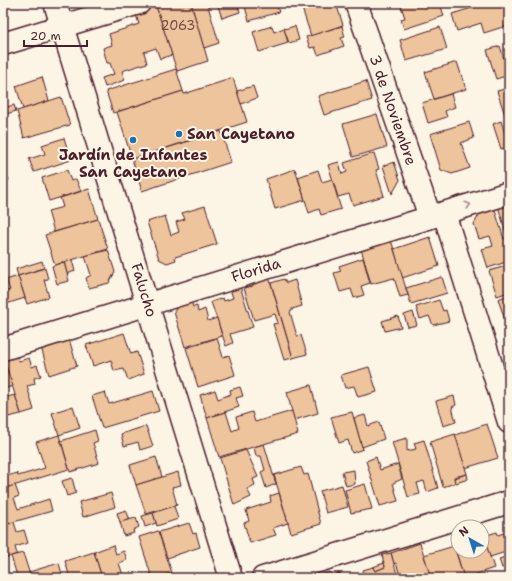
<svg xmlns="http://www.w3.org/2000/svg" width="512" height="581" viewBox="0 0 512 581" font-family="'Shantell Sans',sans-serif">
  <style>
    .building { fill: #edc49c; stroke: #4a1f2b }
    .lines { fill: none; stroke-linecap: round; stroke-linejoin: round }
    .minor-casing { stroke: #4a1f2b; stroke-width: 25 }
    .minor { stroke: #fcf5e5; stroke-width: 22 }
    .oneway { stroke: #a38a88 }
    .poi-dot { fill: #1f6fb2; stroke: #fcf5e5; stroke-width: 1.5 }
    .labels { text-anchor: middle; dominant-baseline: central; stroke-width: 4; stroke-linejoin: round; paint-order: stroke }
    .number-label { font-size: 13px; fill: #734847 }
    .street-label { font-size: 15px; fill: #4a1f2b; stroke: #fcf5e5 }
    .poi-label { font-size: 15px; font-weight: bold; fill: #4a1f2b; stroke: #fcf5e5; text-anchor: start }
  </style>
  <rect width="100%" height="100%" fill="#fcf5e5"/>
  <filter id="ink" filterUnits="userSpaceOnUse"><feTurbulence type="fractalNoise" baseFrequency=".025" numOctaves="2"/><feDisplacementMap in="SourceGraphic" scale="8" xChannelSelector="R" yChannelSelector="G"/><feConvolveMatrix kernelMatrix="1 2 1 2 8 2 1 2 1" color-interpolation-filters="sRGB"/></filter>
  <g filter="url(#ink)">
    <!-- building -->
    <g class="building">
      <path d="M 164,3 L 191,3 L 208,61 L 177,71 L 156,6 Z"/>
      <path d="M 191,3 L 207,3 L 219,43 L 204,48 Z"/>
      <path d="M 217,3 L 244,3 L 244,5 L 238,6 L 240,12 L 222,18 Z"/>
      <path d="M 244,3 L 276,3 L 279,12 L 249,21 Z"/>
      <path d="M 308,3 L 336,3 L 343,25 L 311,36 L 301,5 Z"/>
      <path d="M 400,3 L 440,3 L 444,16 L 404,29 L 401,19 L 405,18 Z"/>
      <path d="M 488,3 L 508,3 L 509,25 L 484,33 L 481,23 L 457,31 L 452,14 Z"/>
      <path d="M 156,6 L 172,55 L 160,59 L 156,48 L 144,52 L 147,63 L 122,71 L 125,80 L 105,87 L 102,78 L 114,74 L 110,63 L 107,63 L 103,48 L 112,45 L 109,34 L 139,24 L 135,12 Z"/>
      <path d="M 272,26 L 274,32 L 284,28 L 288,43 L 259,52 L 253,32 Z"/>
      <path d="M 295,26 L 299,40 L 289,43 L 284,29 Z"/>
      <path d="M 342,26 L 345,37 L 341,38 L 344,46 L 318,55 L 315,47 L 310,48 L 306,37 Z"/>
      <path d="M 440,27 L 447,49 L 406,61 L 400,40 Z"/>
      <path d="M 500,46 L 509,75 L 496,79 L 487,50 Z"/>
      <path d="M 457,62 L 466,89 L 434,99 L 425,72 Z"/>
      <path d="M 3,66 L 9,86 L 3,88 Z"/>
      <path d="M 176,69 L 183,91 L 113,113 L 106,91 Z"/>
      <path d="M 42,77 L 49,101 L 23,109 L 16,86 Z"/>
      <path d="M 233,78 L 247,122 L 132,159 L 117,112 L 183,91 L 184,94 Z"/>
      <path d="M 366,81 L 372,100 L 324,115 L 318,96 Z"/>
      <path d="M 253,86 L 257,98 L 241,104 L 237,91 Z"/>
      <path d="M 509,88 L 509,121 L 508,117 L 506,118 L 497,91 Z"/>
      <path d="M 451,94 L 455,107 L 445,111 L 447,117 L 428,123 L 422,103 Z"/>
      <path d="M 61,97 L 70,125 L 24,138 L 17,111 Z"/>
      <path d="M 14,105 L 16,111 L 3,115 L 3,108 Z"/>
      <path d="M 377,114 L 387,147 L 353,157 L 343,124 Z"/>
      <path d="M 501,121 L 509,146 L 501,149 L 493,124 Z"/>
      <path d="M 469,122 L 474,138 L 461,143 L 470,168 L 452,174 L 441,170 L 430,134 Z"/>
      <path d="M 221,131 L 231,162 L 142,191 L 132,159 Z"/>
      <path d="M 64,138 L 71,160 L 34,172 L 29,159 L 45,154 L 42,145 Z"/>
      <path d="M 374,153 L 379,169 L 376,170 L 384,196 L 353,205 L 349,194 L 338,197 L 328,165 L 339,162 L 342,174 L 347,172 L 344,163 Z"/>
      <path d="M 394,162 L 400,180 L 392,194 L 383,166 Z"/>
      <path d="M 3,164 L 9,180 L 3,182 Z"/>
      <path d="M 295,169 L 305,200 L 275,209 L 266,179 Z"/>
      <path d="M 67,170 L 71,181 L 76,179 L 81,191 L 49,201 L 42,178 Z"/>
      <path d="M 318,170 L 322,182 L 332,179 L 341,209 L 321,215 L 319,209 L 309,213 L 298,177 Z"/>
      <path d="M 89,189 L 98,219 L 54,232 L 48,211 L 63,207 L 60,198 Z"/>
      <path d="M 509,202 L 509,243 L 498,206 Z"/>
      <path d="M 205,206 L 217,244 L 175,257 L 176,260 L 167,263 L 159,259 L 147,222 L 165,216 L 171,235 L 179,232 L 176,222 L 185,219 L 182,213 Z"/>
      <path d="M 494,207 L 504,239 L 507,238 L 509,243 L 509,261 L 488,268 L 482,249 L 493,246 L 490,236 L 479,239 L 474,224 L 481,211 Z"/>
      <path d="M 98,219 L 108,249 L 55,265 L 45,235 Z"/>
      <path d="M 430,237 L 439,266 L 402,278 L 394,249 Z"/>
      <path d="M 391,240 L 408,295 L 400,297 L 394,278 L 371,284 L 361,249 Z"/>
      <path d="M 108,250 L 115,272 L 109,283 L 89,288 L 86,278 L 91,275 L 85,256 Z"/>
      <path d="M 363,258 L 370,283 L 361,286 L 364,295 L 354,298 L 351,289 L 340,292 L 334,273 L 341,271 L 339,266 Z"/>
      <path d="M 72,260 L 75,271 L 67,274 L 64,262 Z"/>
      <path d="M 42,261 L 44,268 L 18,276 L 16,269 Z"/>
      <path d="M 64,262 L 69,281 L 57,284 L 52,266 Z"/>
      <path d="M 506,266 L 509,276 L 509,292 L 497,296 L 489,271 Z"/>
      <path d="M 45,268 L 48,279 L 44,280 L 49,297 L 27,304 L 18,276 Z"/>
      <path d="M 18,276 L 25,298 L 3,305 L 3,292 L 10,290 L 6,280 Z"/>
      <path d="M 269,277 L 293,358 L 284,360 L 273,324 L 278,323 L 275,314 L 254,320 L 244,288 L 253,286 L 252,282 Z"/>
      <path d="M 442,277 L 447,293 L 411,304 L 406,288 Z"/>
      <path d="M 284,279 L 286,283 L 295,280 L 302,306 L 292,309 L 292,311 L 290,312 L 297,336 L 301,335 L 307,354 L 293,358 L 271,283 Z"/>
      <path d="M 240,286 L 253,327 L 230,334 L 233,343 L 226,346 L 211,302 L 223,298 L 224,301 L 233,298 L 230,289 Z"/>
      <path d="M 509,295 L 509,322 L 506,323 L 498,299 Z"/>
      <path d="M 439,300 L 443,311 L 446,310 L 449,321 L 433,325 L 429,316 L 420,319 L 416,307 Z"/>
      <path d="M 191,301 L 193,307 L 197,306 L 198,312 L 205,309 L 208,321 L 217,318 L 222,336 L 185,347 L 174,312 L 178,305 Z"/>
      <path d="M 413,312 L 417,325 L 408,327 L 404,315 Z"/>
      <path d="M 398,316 L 401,327 L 385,331 L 382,321 Z"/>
      <path d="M 124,333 L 131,354 L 137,352 L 144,374 L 128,380 L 124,369 L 114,371 L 111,360 L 93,366 L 86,345 Z"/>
      <path d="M 217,338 L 223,357 L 229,355 L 235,375 L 198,387 L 186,348 Z"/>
      <path d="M 69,339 L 77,366 L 49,375 L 41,347 Z"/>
      <path d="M 17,355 L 19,361 L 29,358 L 32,367 L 37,365 L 41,376 L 34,378 L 35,384 L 27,386 L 34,410 L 21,414 L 4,359 Z"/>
      <path d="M 3,359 L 13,386 L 3,389 Z"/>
      <path d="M 369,367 L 377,392 L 358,397 L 354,386 L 345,388 L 341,375 Z"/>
      <path d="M 311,385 L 318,413 L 294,420 L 287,392 Z"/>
      <path d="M 240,387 L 243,396 L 236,398 L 239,407 L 207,418 L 200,395 L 215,390 L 218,399 L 231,394 L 230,390 Z"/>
      <path d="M 153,391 L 159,411 L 102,428 L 92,396 L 105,392 L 109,404 Z"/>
      <path d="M 15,395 L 21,414 L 8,417 L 3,398 Z"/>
      <path d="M 454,396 L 456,405 L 452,407 L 456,422 L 443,426 L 436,401 Z"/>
      <path d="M 73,406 L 80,428 L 59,435 L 52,413 Z"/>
      <path d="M 292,411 L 298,434 L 219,457 L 207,418 L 226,412 L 232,431 L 239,428 L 236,417 L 252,412 L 255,422 Z"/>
      <path d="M 352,412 L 363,449 L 352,453 L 348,440 L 339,443 L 331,417 Z"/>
      <path d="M 365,415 L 368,426 L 379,422 L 384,439 L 362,447 L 354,418 Z"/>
      <path d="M 487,424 L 498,458 L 465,468 L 455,435 Z"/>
      <path d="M 146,426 L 153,446 L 140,450 L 138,442 L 124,446 L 121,434 Z"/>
      <path d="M 95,430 L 98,441 L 93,443 L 99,463 L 70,472 L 61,441 Z"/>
      <path d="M 455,434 L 467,474 L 454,477 L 455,483 L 443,487 L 430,442 Z"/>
      <path d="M 59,435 L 69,469 L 3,489 L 3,468 L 7,476 L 17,473 L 18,476 L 45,468 L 36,442 Z"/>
      <path d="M 407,438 L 407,451 L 416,449 L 414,443 L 424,440 L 438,488 L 427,492 L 424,481 L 417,483 L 420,494 L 408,497 L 392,442 Z"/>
      <path d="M 264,444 L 276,484 L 266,488 L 261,472 L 265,470 L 261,456 L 256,456 L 254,447 Z"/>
      <path d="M 246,450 L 258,477 L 253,479 L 255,485 L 247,489 L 251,497 L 234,505 L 220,458 Z"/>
      <path d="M 156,457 L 162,477 L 136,485 L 130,465 Z"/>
      <path d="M 376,457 L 380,470 L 398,464 L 402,479 L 393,483 L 398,501 L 380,506 L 366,461 Z"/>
      <path d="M 301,467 L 304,475 L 308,474 L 321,524 L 291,533 L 274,475 Z"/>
      <path d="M 354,470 L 355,484 L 346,486 L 342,472 Z"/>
      <path d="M 178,472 L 181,485 L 172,487 L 177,505 L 146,514 L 136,485 Z"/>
      <path d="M 467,474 L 468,479 L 456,483 L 454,478 Z"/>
      <path d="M 72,478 L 76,493 L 67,496 L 62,481 Z"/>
      <path d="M 365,484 L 372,509 L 351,513 L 345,490 Z"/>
      <path d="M 15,485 L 19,496 L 14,498 L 18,509 L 49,499 L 52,511 L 3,525 L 3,489 Z"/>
      <path d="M 342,485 L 348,507 L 326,513 L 320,491 Z"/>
      <path d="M 111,493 L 115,507 L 83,517 L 79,502 Z"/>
      <path d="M 279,493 L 288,523 L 273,528 L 276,535 L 250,543 L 244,523 L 249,521 L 246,510 L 271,502 L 270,496 Z"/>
      <path d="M 174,506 L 178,519 L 157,526 L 153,513 Z"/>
      <path d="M 126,510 L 130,520 L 120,522 L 117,513 Z"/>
      <path d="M 153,513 L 156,523 L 145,527 L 142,516 Z"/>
      <path d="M 136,518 L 139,527 L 133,530 L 134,533 L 124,536 L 120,522 Z"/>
      <path d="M 14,522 L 17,532 L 24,530 L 28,543 L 15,547 L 17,554 L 3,559 L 3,536 L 6,535 L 3,526 Z"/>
      <path d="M 189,523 L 193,534 L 196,533 L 200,547 L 167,558 L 159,532 Z"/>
      <path d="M 158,531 L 172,573 L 152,578 L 139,537 Z"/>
      <path d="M 482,531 L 494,568 L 476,574 L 477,578 L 464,578 L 454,545 L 458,543 L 458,551 L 482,551 Z"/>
      <path d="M 509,531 L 509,551 L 490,557 L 484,536 L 497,532 L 498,535 Z"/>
      <path d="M 420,543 L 431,578 L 401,578 L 396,563 L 394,564 L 391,553 Z"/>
      <path d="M 113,545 L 116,554 L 124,551 L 127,560 L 119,563 L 124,578 L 102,578 L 94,552 Z"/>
      <path d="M 454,546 L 464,578 L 431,578 L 424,555 Z"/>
      <path d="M 94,552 L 102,578 L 70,578 L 65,561 Z"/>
      <path d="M 23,553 L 31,578 L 11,578 L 17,576 L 11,556 Z"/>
      <path d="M 391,553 L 398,578 L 365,578 L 363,570 L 373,567 L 375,571 L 385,567 L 382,555 Z"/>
      <path d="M 509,556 L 509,566 L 502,568 L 499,559 Z"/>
      <path d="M 59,563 L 63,578 L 31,578 L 29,572 Z"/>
      <path d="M 384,563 L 385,567 L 375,571 L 373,567 Z"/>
      <path d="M 330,572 L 332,578 L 319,578 L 318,576 Z"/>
      <path d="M 340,573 L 342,578 L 331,578 L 331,576 Z"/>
    </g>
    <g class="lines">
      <defs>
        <g id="minor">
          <path d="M 55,3 L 231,578"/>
          <path d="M 356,3 L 430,217"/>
          <path d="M 3,44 L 139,3"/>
          <path d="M 444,213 L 509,422"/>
          <path d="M 3,349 L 509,193"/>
          <path d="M 263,578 L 509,502"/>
        </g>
      </defs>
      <!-- minor casing -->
      <use href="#minor" class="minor-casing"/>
      <!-- minor -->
      <use href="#minor" class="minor"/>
    </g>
    <!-- one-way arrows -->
    <defs><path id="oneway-chevron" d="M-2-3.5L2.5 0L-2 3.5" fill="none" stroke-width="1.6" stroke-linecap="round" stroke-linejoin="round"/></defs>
    <use class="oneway" href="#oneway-chevron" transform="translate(468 205) rotate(-17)"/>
  </g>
  <!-- markers -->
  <g class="poi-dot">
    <circle cx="179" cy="134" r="4"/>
    <circle cx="133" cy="140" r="4"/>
  </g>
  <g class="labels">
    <!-- number labels -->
    <g class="number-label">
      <text x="178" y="25">2063</text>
    </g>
    <!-- street labels -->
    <g class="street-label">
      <text transform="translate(393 110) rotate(71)">3 de Noviembre</text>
      <text transform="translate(256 270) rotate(-17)">Florida</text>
      <text transform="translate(144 290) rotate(73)">Falucho</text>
    </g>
    <!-- poi labels -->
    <g class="poi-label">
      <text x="187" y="134">San Cayetano</text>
      <text x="133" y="155" text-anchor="middle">Jardín de Infantes<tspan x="133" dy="17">San Cayetano</tspan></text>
    </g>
  </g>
  <!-- margin -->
  <rect width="512" height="581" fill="none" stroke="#fcf5e5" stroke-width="16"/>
  <rect x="8" y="8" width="496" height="565" fill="none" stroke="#4a1f2b" stroke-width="1.5" filter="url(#ink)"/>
  <!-- north arrow -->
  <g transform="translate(470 539) rotate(321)"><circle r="19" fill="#fcf5e5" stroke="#b59f9b"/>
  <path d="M0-3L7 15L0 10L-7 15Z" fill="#1f6fb2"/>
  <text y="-6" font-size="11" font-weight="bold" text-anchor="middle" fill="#4a1f2b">N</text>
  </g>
  <!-- scale -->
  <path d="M24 40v6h63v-6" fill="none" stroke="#4a1f2b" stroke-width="2"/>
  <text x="30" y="40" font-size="12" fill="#4a1f2b" stroke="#fcf5e5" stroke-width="3" paint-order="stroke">20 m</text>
</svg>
